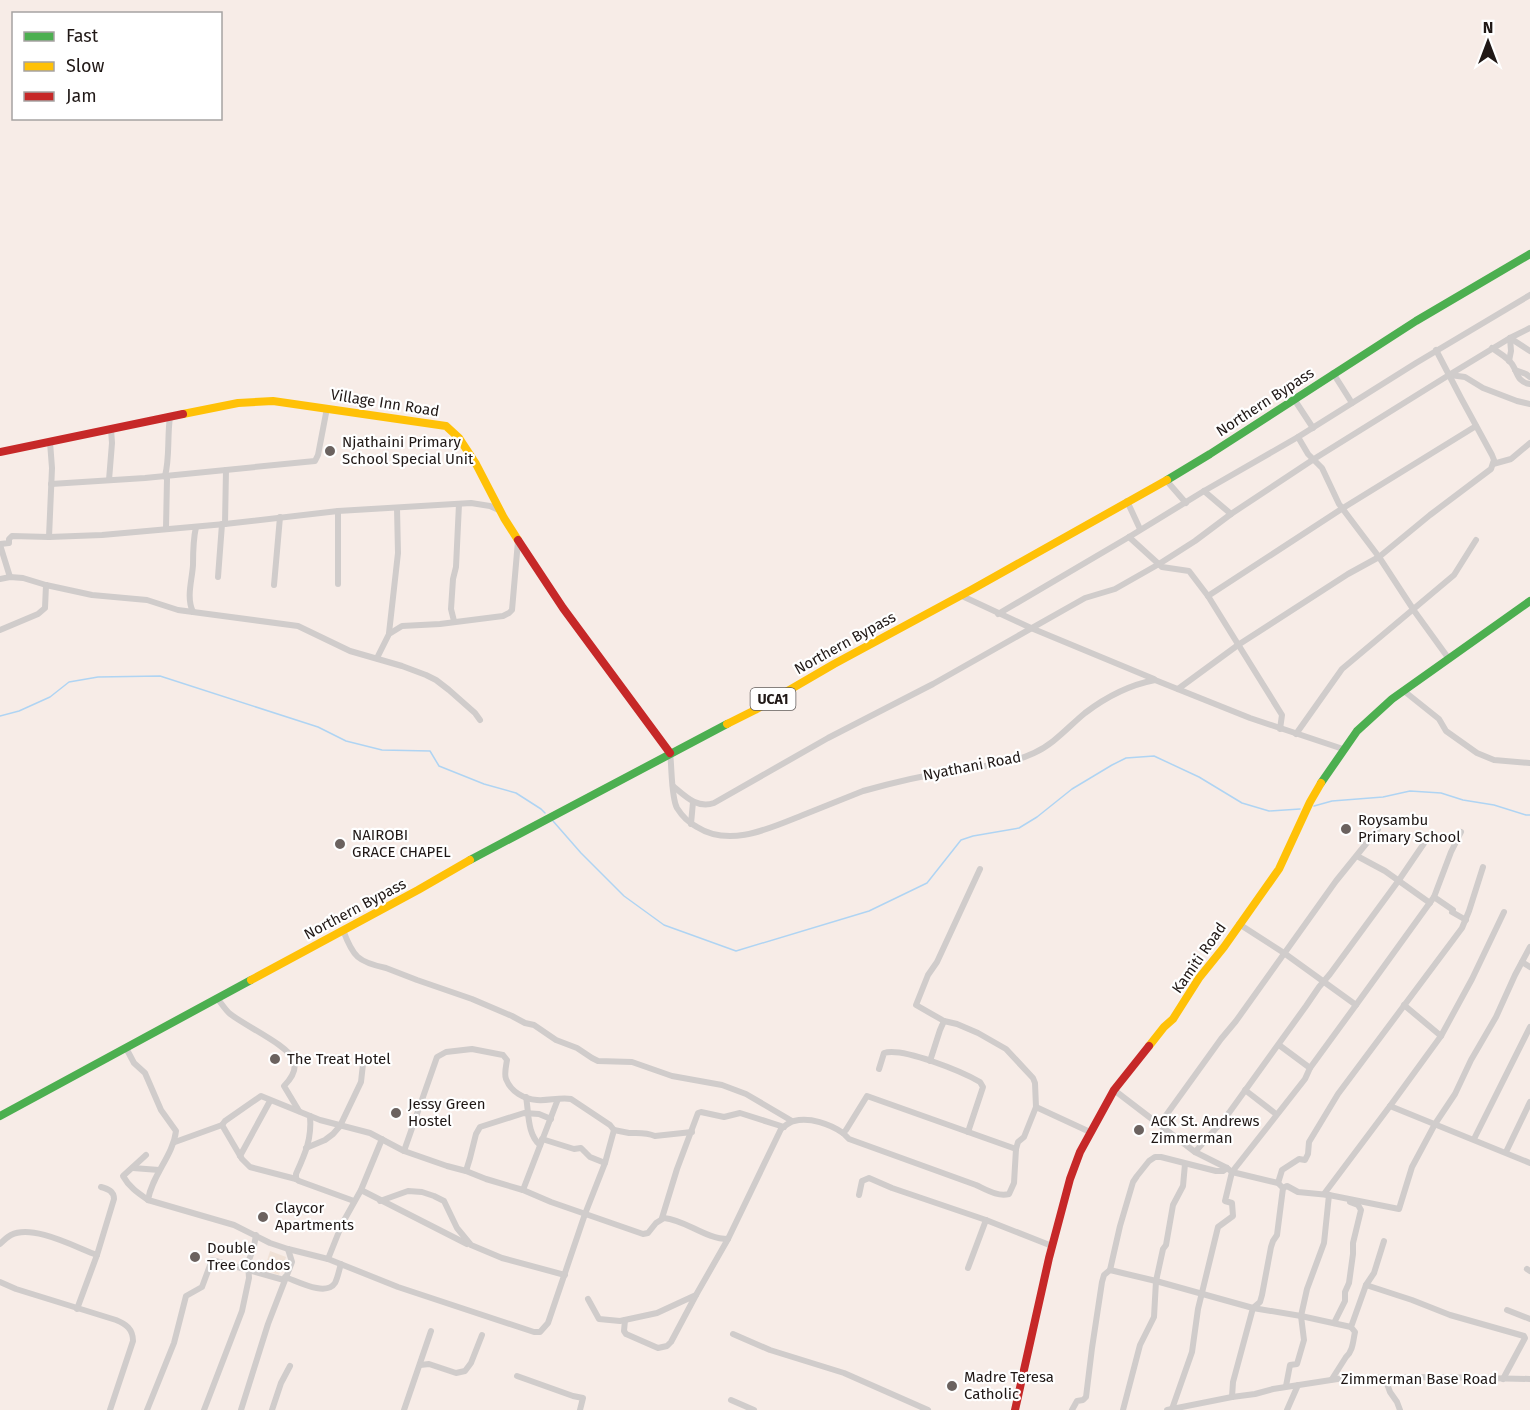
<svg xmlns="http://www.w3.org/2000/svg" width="1530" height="1410" viewBox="0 0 1530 1410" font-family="'Fira Sans',sans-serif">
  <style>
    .commercial { fill: #f0e1d6 }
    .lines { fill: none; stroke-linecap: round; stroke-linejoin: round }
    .stream { stroke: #afd4f3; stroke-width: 1.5 }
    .street { stroke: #d0cccb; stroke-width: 6 }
    .fast { stroke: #4caf50; stroke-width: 8 }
    .slow { stroke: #ffc107; stroke-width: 8 }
    .jam { stroke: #c62828; stroke-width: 8 }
    .poi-dot { fill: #6b625f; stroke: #fff; stroke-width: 2 }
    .labels { text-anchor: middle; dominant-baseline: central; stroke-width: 4.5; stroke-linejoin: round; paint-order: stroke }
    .shield { fill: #fff; stroke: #635d5c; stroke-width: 1.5 }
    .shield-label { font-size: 14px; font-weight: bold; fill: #201816 }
    .street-label { font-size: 15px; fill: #201816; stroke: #fff }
    .poi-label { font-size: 15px; fill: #201816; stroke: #fff; text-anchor: start }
  </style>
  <rect width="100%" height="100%" fill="#f7ece7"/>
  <!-- commercial -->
  <path class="commercial" d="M 270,1251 L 286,1257 L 279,1275 L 264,1270 Z"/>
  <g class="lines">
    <!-- stream -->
    <g class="stream">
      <path d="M 0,716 L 19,711 L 50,697 L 69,682 L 98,677 L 160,676 L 318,727 L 346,741 L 382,750 L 430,751 L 439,766 L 484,784 L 516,793 L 541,809 L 545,813"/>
      <path d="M 1314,806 L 1332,801 L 1383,797 L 1410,791 L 1441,793 L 1463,800 L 1494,805 L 1526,815 L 1530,815"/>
      <path d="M 553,821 L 581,853 L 624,896 L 664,925 L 736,951 L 869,911 L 927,883 L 961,840 L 973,836 L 1019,828 L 1037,817 L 1072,789 L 1112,765 L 1126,758 L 1154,756 L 1199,777 L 1242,803 L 1269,811 L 1300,809"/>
    </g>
    <!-- street -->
    <g class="street">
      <path d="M 1510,338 L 1530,351"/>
      <path d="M 1492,348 C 1499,353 1507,357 1512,364 C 1518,373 1517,382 1530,384"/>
      <path d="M 1509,361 L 1511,351 L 1510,338"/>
      <path d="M 1515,370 L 1526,374 L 1530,377"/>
      <path d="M 1333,373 L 1352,403"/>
      <path d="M 1450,375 L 1465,377 L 1483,388 L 1517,401 L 1530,404"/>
      <path d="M 1294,399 L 1313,428"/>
      <path d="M 1298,437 L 1308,454 L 1322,468 L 1339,504 L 1379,557 L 1415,612 L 1449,659"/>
      <path d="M 1493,464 L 1511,459 L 1530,443"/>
      <path d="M 109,480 L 112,443 L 111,429"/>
      <path d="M 1166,480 L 1186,503"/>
      <path d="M 51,484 L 145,478 L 315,461 L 318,455 L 327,408"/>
      <path d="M 1204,491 L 1231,514"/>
      <path d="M 1127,501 L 1140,529"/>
      <path d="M 225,524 L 226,470"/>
      <path d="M 166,528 L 167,479 L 165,476 C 170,457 167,437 170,417"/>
      <path d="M 49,537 L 52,468 L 50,442"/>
      <path d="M 1129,537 L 1162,567 L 1189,571 L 1208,596 L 1282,715 L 1280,729"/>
      <path d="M 0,544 L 9,543 L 9,539 L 12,536 L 49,537 L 102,535 L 225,524 L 338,511 L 471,503 L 490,506 L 501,511"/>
      <path d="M 0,545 L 10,577"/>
      <path d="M 218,577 L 222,524"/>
      <path d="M 0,579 L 10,577 L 23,578 L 46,585 L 92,595 L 147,600 L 178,610 L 298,626 L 350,651 L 402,666 L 426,675 L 436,680 L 449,690 L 475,713 L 480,720"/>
      <path d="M 338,584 L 338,511"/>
      <path d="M 274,585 L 280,517"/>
      <path d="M 962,596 L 1031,628 L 1154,679"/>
      <path d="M 1208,596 L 1343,508 L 1476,426"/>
      <path d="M 193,612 C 186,597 192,581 193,565 C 193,552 193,540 196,527"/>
      <path d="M 998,614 L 1129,537 L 1204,491 L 1298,437 L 1416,363 L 1530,295"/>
      <path d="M 454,621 L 451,609 L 453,579 L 456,567 L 459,504"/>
      <path d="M 0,630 L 38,614 L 45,608 L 46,585"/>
      <path d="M 389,633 L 398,553 L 397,508"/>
      <path d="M 377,658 L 389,634 L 402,626 L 440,624 L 503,616 L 509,613 L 512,610 L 518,541"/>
      <path d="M 1178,689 L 1238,645 L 1348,574 L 1379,557 L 1430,515 L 1491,469 L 1494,460 L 1492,455 L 1461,398 L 1436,350"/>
      <path d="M 1404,691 L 1439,719 L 1446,731 L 1477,753 L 1494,760 L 1530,763"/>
      <path d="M 1296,734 L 1342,669 L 1454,575 L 1476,540"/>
      <path d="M 670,753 C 672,767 671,797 677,808 C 682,816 689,823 697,827 C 730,848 770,828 803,815 C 823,807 843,799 863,791 C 895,782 926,775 958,770 C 983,766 1011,764 1034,753 C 1054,744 1068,727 1085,713 C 1106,697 1129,685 1155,680 L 1250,718 L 1343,749"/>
      <path d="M 673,786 C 685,796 697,809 714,803 L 828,738 L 933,684 L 1085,598 L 1115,589 L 1159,564 L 1195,541 L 1231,514 L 1314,459 L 1449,375 L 1510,338 L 1530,328"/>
      <path d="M 691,824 L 693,802"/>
      <path d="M 1357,856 L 1385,871 L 1430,903"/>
      <path d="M 980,869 L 937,962 L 928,975 L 916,1005 L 944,1021 L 957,1024 L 978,1033 L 1006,1049 L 1033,1078 L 1035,1083 L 1036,1107"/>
      <path d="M 1434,897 L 1453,910 L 1452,912 L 1466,920"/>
      <path d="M 1504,912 L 1472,979 L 1441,1036 L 1390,1106 L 1324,1194 L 1399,1209 L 1412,1167 L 1435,1124 L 1455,1094 L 1471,1060 L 1496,1017 L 1515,975 L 1530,947"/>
      <path d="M 343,930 C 353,957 358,962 386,968 L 417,980 L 472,999 L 512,1016 L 525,1023 L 534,1025 L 556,1040 L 577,1048 L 592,1058 L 598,1061 L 632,1062 L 672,1076 L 722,1085 L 746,1094 L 792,1121"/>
      <path d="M 1522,962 L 1530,967"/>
      <path d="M 217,998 C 221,1003 225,1009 229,1013 C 243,1025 290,1046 294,1061 C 297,1071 291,1079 284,1086 L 299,1111"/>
      <path d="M 1356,1005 L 1434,897 L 1451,852 L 1461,832"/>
      <path d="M 1404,1005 L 1441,1036"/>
      <path d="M 1279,1045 L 1310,1068"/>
      <path d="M 126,1048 L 134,1063 L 145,1073 L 161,1110 L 176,1131 C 173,1156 152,1175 148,1200 L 234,1225 L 270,1243 L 288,1249 L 328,1259 L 398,1287 L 534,1332 L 540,1332 L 548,1323 L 585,1214 L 605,1163 L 614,1130"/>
      <path d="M 930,1061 L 940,1030 L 944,1021"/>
      <path d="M 879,1069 L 884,1053 C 903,1047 963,1072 980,1082 L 983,1087 L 968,1132"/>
      <path d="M 1114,1090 L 1195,1152 L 1227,1168 L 1232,1172 L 1278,1183 L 1283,1188 L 1287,1186 L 1298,1192 L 1329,1195 L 1324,1243 L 1307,1289 L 1301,1316 L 1304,1340 L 1297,1364 L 1290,1365 L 1286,1386"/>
      <path d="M 1245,1090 L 1276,1114"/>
      <path d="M 526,1097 C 529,1113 527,1134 540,1145"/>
      <path d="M 1390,1106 L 1530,1163"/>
      <path d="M 310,1116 C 312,1139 305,1154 296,1174 L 296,1179 L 299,1181 L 354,1201"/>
      <path d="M 222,1125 L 242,1159 L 250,1167 L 296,1179"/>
      <path d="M 1159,1125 L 1221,1039 L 1236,1021 L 1336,881 L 1378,829"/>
      <path d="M 843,1133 L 849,1139 L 976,1185 C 987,1190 998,1197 1009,1194 L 1014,1183 L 1016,1149"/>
      <path d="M 542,1139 L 574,1149 L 581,1148 L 590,1157 L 605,1163"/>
      <path d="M 1474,1139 L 1530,1027"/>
      <path d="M 175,1142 L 222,1125 L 225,1121 L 261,1096 L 320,1120 L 370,1133 L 404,1151 L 447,1166 L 466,1171 L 486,1179 L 523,1190 L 551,1202 L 643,1234 L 648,1233 L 656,1223 L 664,1218 C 686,1220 705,1239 728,1239 L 781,1129 C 785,1126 789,1122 794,1121 C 810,1117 830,1124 843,1133 L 846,1130 L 867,1096 L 1016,1149 L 1018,1142 L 1024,1137 L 1036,1107 L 1090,1132"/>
      <path d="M 306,1148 L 325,1140 L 333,1134 L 340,1126 L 361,1082 L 363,1064"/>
      <path d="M 404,1151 L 437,1057 L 446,1052 L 472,1049 L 503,1055 L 507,1060 C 506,1066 504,1074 506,1079 C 511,1092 524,1099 537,1100 C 548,1101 560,1097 571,1099 L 610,1125 L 614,1130 C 619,1131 624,1132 629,1133 C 639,1133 646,1132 655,1136 L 692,1132"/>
      <path d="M 1195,1152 L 1226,1117 L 1306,1006 L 1319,987 L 1330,974 L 1399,880 L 1429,836"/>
      <path d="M 1506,1152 L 1530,1102"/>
      <path d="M 146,1155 L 123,1176 C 129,1187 138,1193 148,1200"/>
      <path d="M 240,1156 L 270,1101"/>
      <path d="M 133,1168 L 159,1170"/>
      <path d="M 466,1171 L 470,1158 L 476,1134 L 480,1127 L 524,1113 L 539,1114 L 551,1119"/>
      <path d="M 1278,1183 L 1282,1170 L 1299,1159 L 1305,1160 L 1308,1154 L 1309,1142 L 1338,1094 L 1462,928 L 1469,911 L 1483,867"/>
      <path d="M 361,1190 L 467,1244"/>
      <path d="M 523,1190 L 558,1099"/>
      <path d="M 859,1195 L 862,1181 L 869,1178 L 892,1188 L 986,1220 L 1052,1246"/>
      <path d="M 380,1201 L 408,1191 L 422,1192 L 434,1196 L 444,1201 L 457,1228 L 471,1245 L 502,1258 L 565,1275"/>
      <path d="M 662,1218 L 677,1169 L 698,1113 L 701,1112 L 724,1117 L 740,1113 L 784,1127"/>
      <path d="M 0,1244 C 3,1241 7,1237 11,1235 C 33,1224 75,1247 97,1255"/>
      <path d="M 328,1259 L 342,1224 L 361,1190 L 382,1139"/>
      <path d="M 968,1268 L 986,1220"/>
      <path d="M 1527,1269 L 1530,1271"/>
      <path d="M 1110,1270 L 1120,1226 L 1133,1182 L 1137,1176 L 1149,1161 L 1155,1157 L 1161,1157 L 1216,1171 L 1223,1171 L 1227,1168"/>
      <path d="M 285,1277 C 297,1281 326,1297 335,1283 C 338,1277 339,1270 341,1264"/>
      <path d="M 0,1282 L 16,1289 L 116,1320 C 126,1324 133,1329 133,1341 L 110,1410"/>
      <path d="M 1366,1285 L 1374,1273 L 1384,1241"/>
      <path d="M 588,1299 L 599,1319 L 620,1321 L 657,1313 L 696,1295 L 728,1239"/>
      <path d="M 77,1309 L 97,1255 L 114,1199 C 114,1191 108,1189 101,1187"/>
      <path d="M 1507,1310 L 1530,1319"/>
      <path d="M 625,1320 L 624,1331 L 626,1334 L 658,1348 L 667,1346 L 671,1342 L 696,1295"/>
      <path d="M 1334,1323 L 1345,1301 L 1345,1292 L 1349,1283 L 1353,1254 L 1353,1243 L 1361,1210 L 1358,1205 L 1350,1202"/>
      <path d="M 733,1334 L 770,1350 L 844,1373 L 928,1410"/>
      <path d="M 420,1365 L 429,1364 L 456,1373 L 465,1371 L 471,1363 L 482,1335"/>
      <path d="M 517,1376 L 573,1396 L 583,1398 L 580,1410"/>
      <path d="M 1385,1378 L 1390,1392 L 1397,1402 L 1400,1410"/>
      <path d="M 1332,1379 L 1346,1357 C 1353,1351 1353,1341 1355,1332 L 1351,1327 L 1366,1285 L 1412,1300 L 1450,1315 L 1524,1336 L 1525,1338 L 1503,1379"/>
      <path d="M 1232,1397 L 1233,1382 L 1253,1308 L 1260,1302 L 1262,1295 L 1271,1247 L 1273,1241 L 1277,1235 L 1283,1188"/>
      <path d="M 731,1400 L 754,1410"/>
      <path d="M 1172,1409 L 1192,1352 L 1198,1309 L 1218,1227 L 1233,1216 L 1232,1203 L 1225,1201 L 1232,1172 L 1305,1079 L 1310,1068 L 1356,1005 L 1284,953 L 1239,924"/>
      <path d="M 147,1410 L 174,1343 L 186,1296 L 202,1287 L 212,1260 L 284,1280"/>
      <path d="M 204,1410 L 242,1311 L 249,1278 L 248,1263 L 254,1246 L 256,1235"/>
      <path d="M 241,1410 L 268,1324 L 292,1262 L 288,1249"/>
      <path d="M 272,1410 L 281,1383 L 290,1366"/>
      <path d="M 404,1410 L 431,1331"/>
      <path d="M 1072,1410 L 1077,1401 L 1083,1400 L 1086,1397 L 1092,1348 L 1102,1282 L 1104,1275 L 1110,1270 L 1156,1281 L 1253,1308 L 1301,1316 L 1351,1327"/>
      <path d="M 1123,1410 L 1140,1345 L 1154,1317 L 1156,1281 L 1163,1249 L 1166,1245 L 1173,1205 L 1183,1186 L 1185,1164"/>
      <path d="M 1167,1410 L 1232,1397 L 1255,1394 L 1273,1389 L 1344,1378 L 1440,1377 L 1530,1379"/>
      <path d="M 1287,1410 L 1298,1385"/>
    </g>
    <!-- fast -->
    <g class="fast">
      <path d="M 1167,480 L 1210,454 L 1416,321 L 1530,254"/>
      <path d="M 1321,783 L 1357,731 L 1392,699 L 1530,601"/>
      <path d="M 470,860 L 727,724"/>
      <path d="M 0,1116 L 251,980"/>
    </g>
    <!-- slow -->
    <g class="slow">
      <path d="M 183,414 L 238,403 L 273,401 L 446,426 L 459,438 L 476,464 L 504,518 L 518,540"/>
      <path d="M 727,724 L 755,710 L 834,664 L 971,590 L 1167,480"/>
      <path d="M 251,980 L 418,890 L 470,860"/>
      <path d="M 1149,1046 L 1164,1027 L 1173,1019 L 1199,978 L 1224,947 L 1279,869 L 1310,802 L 1321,783"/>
    </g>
    <!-- jam -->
    <g class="jam">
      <path d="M 0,452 L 183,414"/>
      <path d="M 518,540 L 563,608 L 670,753"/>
      <path d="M 1015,1410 L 1049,1258 L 1070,1179 L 1080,1152 L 1114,1090 L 1149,1046"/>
    </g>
  </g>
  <!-- markers -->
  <g class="poi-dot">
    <circle cx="330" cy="451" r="6"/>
    <circle cx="1346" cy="829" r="6"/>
    <circle cx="340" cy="844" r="6"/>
    <circle cx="275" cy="1059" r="6"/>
    <circle cx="396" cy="1113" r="6"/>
    <circle cx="1139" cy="1130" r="6"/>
    <circle cx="263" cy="1217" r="6"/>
    <circle cx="195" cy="1257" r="6"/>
    <circle cx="952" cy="1386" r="6"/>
  </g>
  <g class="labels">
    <!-- shield labels -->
    <rect class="shield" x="750.5" y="688" width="45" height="22" rx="4.5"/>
    <g class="shield-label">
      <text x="773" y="699">UCA1</text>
    </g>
    <!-- street labels -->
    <g class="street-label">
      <text transform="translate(1265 402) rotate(-33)">Northern Bypass</text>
      <text transform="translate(385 403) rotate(9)">Village Inn Road</text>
      <text transform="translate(845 643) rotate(-29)">Northern Bypass</text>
      <text transform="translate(972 766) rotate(-11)">Nyathani Road</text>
      <text transform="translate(355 909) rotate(-28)">Northern Bypass</text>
      <text transform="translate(1199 958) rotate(-55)">Kamiti Road</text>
      <text x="1419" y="1379">Zimmerman Base Road</text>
    </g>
    <!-- poi labels -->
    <g class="poi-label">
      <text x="342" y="442">Njathaini Primary<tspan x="342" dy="17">School Special Unit</tspan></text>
      <text x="1358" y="820">Roysambu<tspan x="1358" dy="17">Primary School</tspan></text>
      <text x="352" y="835">NAIROBI<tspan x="352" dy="17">GRACE CHAPEL</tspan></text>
      <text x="287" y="1059">The Treat Hotel</text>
      <text x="408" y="1104">Jessy Green<tspan x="408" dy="17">Hostel</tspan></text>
      <text x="1151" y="1121">ACK St. Andrews<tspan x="1151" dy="17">Zimmerman</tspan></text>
      <text x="275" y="1208">Claycor<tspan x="275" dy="17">Apartments</tspan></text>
      <text x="207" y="1248">Double<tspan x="207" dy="17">Tree Condos</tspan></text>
      <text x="964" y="1377">Madre Teresa<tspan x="964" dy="17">Catholic</tspan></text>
    </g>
  </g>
  <!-- legend -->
  <rect x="12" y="12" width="210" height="108" fill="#ffffff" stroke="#a6a3a2" stroke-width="1.5"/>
  <rect x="24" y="32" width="30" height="9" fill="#4caf50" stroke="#a6a3a2" stroke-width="1.5"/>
  <text x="66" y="42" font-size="18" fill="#201816">Fast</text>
  <rect x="24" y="62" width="30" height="9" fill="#ffc107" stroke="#a6a3a2" stroke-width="1.5"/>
  <text x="66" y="72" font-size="18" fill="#201816">Slow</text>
  <rect x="24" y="92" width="30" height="9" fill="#c62828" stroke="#a6a3a2" stroke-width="1.5"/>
  <text x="66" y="102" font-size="18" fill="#201816">Jam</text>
  <!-- north arrow -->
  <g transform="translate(1488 42)" stroke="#ffffff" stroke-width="4.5" paint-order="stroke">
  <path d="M0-4.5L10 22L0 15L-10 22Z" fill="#201816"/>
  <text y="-9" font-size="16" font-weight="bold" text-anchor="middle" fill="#201816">N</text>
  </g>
</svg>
